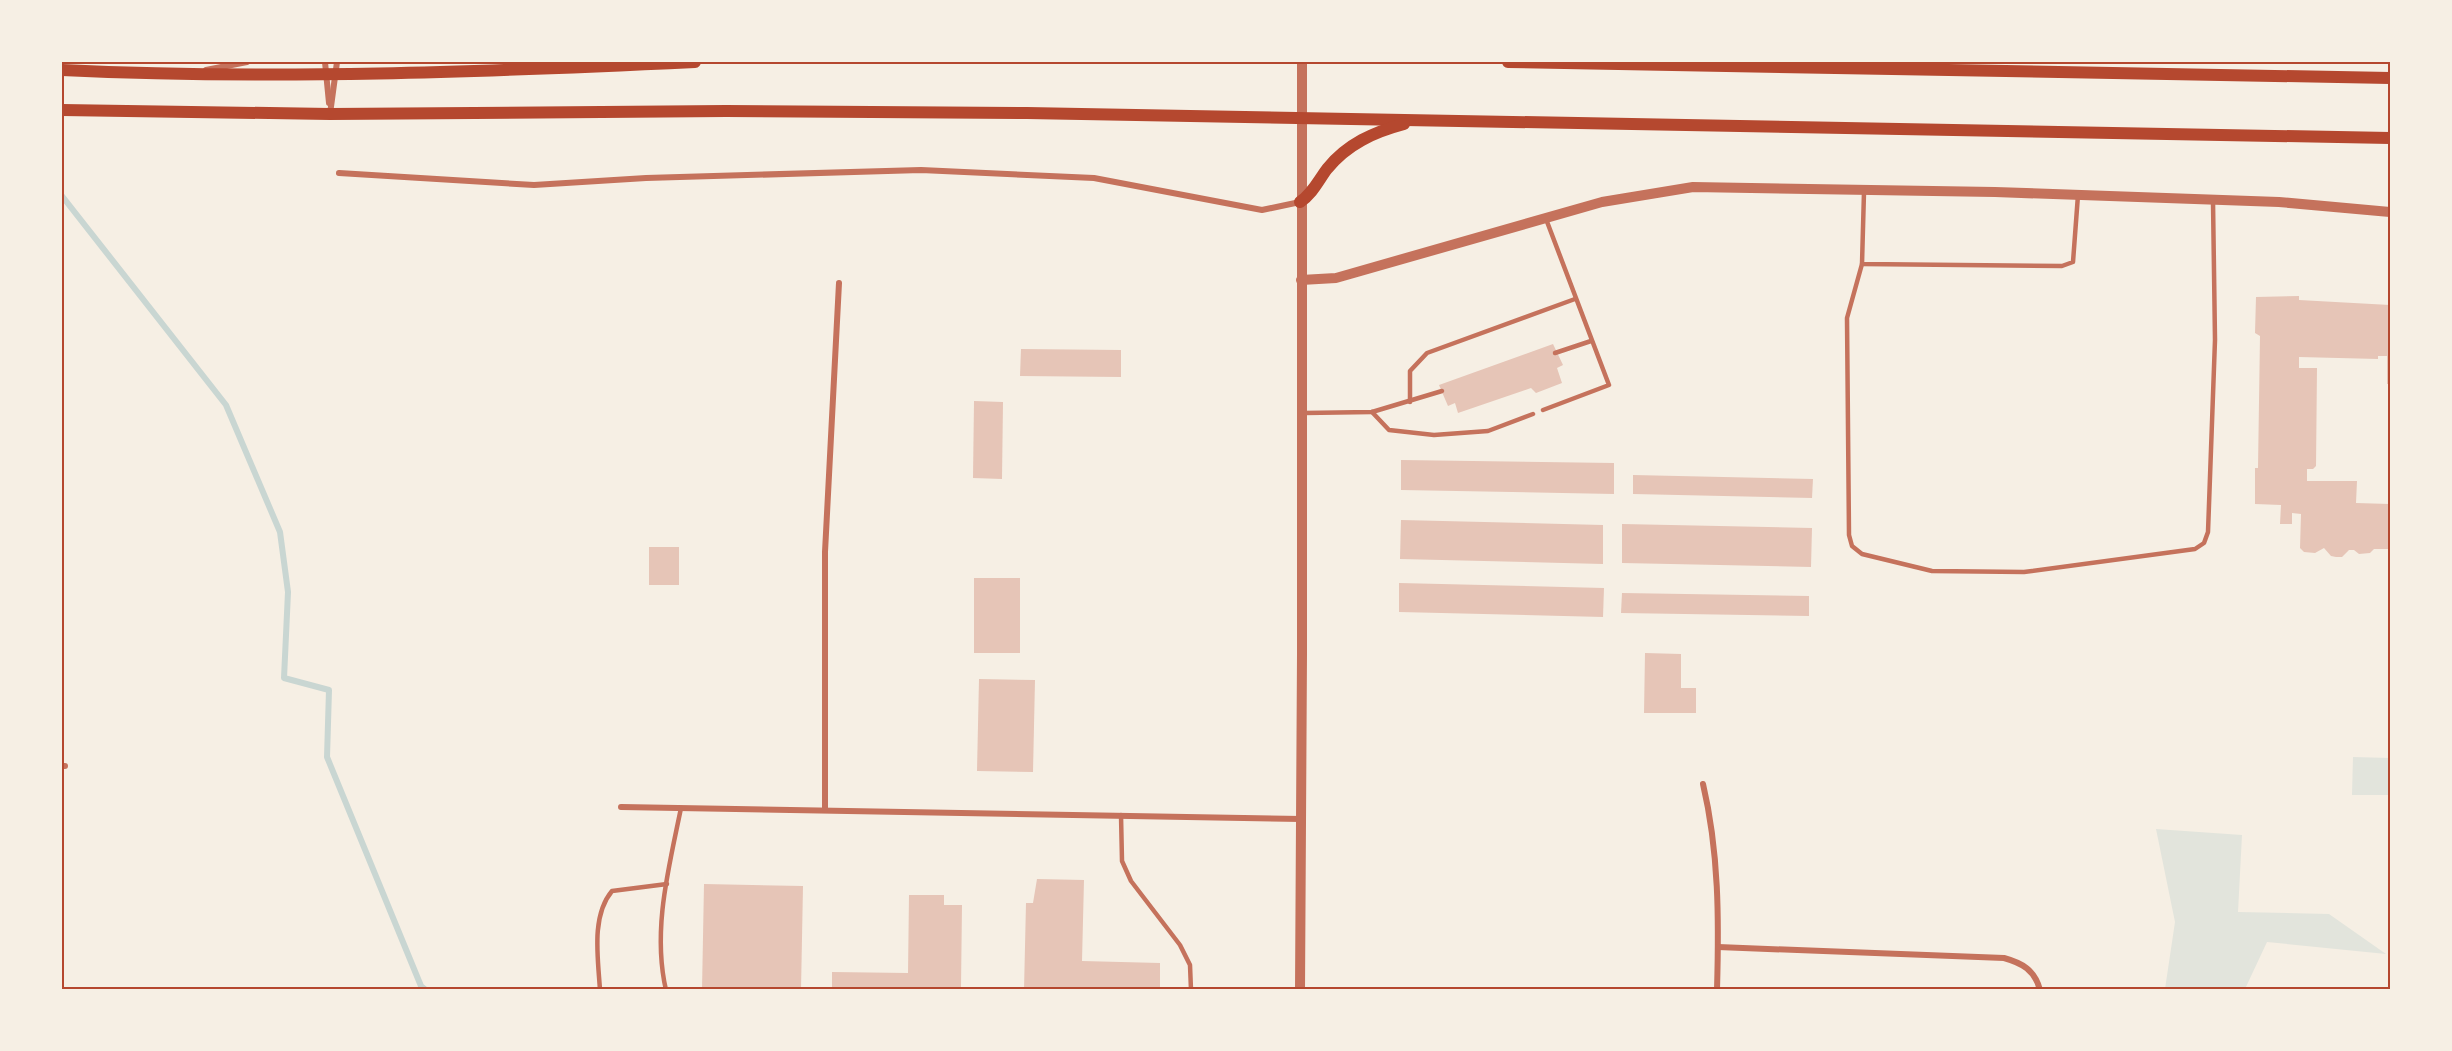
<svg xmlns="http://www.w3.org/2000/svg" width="2452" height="1051" viewBox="0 0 2452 1051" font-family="'Roboto Serif',serif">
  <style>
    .green { fill: #e2e4dc }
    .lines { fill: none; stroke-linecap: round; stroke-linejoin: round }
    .stream { stroke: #c9d6d2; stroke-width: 6 }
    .building { fill: #e6c5b7 }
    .service { stroke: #c5725c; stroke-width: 4.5 }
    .minor { stroke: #c5725c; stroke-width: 6 }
    .tertiary { stroke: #c5725c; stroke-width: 10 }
    .secondary { stroke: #b5482f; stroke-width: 12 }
    .neatline { fill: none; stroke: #b5482f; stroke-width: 2 }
  </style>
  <rect width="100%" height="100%" fill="#f6efe4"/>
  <!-- green -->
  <g class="green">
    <path d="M 2353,757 L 2390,758 L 2390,795 L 2352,795 Z"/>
    <path d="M 2156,829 L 2242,835 L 2238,912 L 2329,914 L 2386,954 L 2267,942 L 2245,989 L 2165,989 L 2175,922 Z"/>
  </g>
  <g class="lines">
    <!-- stream -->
    <path class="stream" d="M 62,196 L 226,405 L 280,532 L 288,592 L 284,678 L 329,690 L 327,757 L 421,986 L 426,990"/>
  </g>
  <!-- building -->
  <g class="building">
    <path d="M 2299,296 L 2299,300 L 2390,305 L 2390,384 L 2387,384 L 2387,356 L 2378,356 L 2378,359 L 2299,357 L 2299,368 L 2317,368 L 2316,466 L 2313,469 L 2307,469 L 2307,481 L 2357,481 L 2356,503 L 2390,504 L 2390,549 L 2374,549 L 2370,553 L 2359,554 L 2354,550 L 2349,550 L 2342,557 L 2336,557 L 2331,556 L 2324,548 L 2315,553 L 2304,552 L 2300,548 L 2301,514 L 2292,513 L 2292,524 L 2280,524 L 2281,505 L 2255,504 L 2255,468 L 2258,468 L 2260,336 L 2255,333 L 2256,297 Z"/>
    <path d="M 1553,344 L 1563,365 L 1557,368 L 1562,383 L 1536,393 L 1531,388 L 1458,413 L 1455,403 L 1448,406 L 1439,385 Z"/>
    <path d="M 1021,349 L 1121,350 L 1121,377 L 1020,376 Z"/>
    <path d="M 974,401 L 1003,402 L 1002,479 L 973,478 Z"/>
    <path d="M 1401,460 L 1614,463 L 1614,494 L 1401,490 Z"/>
    <path d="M 1633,475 L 1813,479 L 1812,498 L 1633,494 Z"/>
    <path d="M 1401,520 L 1603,525 L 1603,564 L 1400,559 Z"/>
    <path d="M 1622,524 L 1812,528 L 1811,567 L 1622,563 Z"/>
    <rect x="649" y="547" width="30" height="38"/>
    <rect x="974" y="578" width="46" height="75"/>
    <path d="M 1399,583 L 1604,588 L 1603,617 L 1399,612 Z"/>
    <path d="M 1622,593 L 1809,596 L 1809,616 L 1621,613 Z"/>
    <path d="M 1645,653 L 1681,654 L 1681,688 L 1696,688 L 1696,713 L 1644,713 Z"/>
    <path d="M 979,679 L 1035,680 L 1033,772 L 977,771 Z"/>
    <path d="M 1037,879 L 1084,880 L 1082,961 L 1160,963 L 1160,990 L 1024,990 L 1026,903 L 1033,903 Z"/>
    <path d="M 704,884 L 803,886 L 801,990 L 702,990 Z"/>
    <path d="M 909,895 L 944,895 L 944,905 L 962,905 L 961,987 L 969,990 L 832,990 L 832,972 L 908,973 Z"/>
  </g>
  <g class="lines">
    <!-- service -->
    <g class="service">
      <path d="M 1864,192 L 1862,264 L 2062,266 L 2073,262 L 2078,195"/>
      <path d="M 1862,264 L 1847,318 L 1849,535 L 1852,546 L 1862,554 L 1932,571 L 2024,572 L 2195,549 L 2204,543 L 2208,532 L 2215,340 L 2213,201"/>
      <path d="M 1555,353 L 1591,341"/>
      <path d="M 1410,402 L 1410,371 L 1427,353 L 1575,299"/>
      <path d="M 1543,410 L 1609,385 L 1546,219"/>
      <path d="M 1372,412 L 1389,430 L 1434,435 L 1488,431 L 1533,414"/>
      <path d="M 1304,413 L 1372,412 L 1442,391"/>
      <path d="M 1121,815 L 1122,861 L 1131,881 L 1180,945 L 1190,965 L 1191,990"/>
      <path d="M 600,990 C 598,958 591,916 612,891 L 667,884"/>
      <path d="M 666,990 C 652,930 669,867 681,808"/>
    </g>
    <!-- minor -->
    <g class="minor">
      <path d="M 325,62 L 329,103"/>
      <path d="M 206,70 L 247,62"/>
      <path d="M 330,114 L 337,62"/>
      <path d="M 339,173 L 534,185 L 646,178 L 921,170 L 1094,178 L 1262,210 L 1300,202"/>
      <path d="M 62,766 L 65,766"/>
      <path d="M 1703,784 C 1719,852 1719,920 1717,990"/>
      <path d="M 621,807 L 1301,819"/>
      <path d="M 825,810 L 825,552 L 839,283"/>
      <path d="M 1718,947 L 2004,958 C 2022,963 2035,970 2040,990"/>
    </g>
    <!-- tertiary -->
    <g class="tertiary">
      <path d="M 1301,280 L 1336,278 L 1602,202 L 1693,187 L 1995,192 L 2279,202 L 2390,212"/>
      <path d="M 1300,990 L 1302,654 L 1302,62"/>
    </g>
    <!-- secondary -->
    <g class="secondary">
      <path d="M 1508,62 L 2390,78"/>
      <path d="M 62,70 C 273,80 484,72 695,62"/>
      <path d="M 62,110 L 330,114 L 726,111 L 1027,113 L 2390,138"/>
      <path d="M 1300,202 C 1313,193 1318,181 1327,169 C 1347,144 1374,132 1404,124"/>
    </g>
  </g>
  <!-- border -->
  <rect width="2452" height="1051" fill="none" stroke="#f6efe4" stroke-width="126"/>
  <rect x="63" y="63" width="2326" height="925" class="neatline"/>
</svg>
